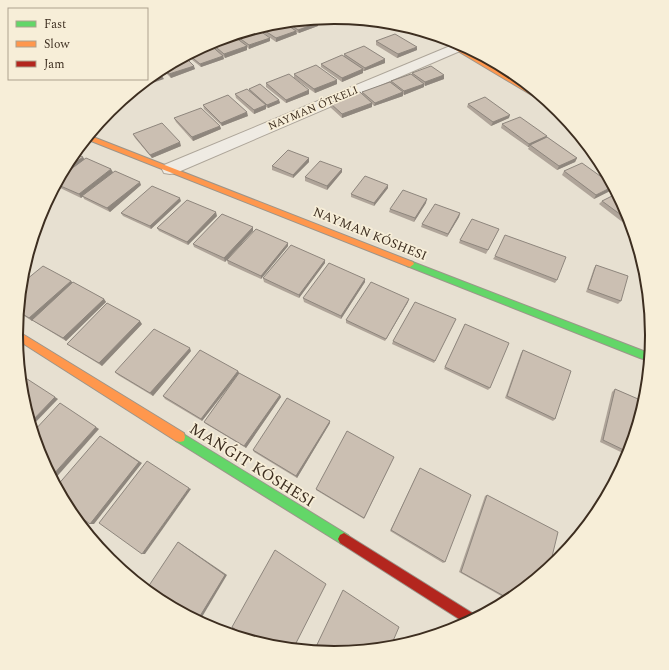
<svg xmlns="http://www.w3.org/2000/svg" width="669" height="670" viewBox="0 0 669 670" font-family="Spectral,serif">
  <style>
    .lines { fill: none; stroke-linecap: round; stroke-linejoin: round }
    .street-casing { stroke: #ada599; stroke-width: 2 }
    .fast-casing { stroke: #9c958a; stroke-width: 2 }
    .slow-casing { stroke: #9c958a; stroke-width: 2 }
    .jam-casing { stroke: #9c958a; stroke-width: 2 }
    .street { fill: #efebe3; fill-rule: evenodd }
    .fast { fill: #63d668; fill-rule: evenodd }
    .slow { fill: #ff974d; fill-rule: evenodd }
    .jam { fill: #b3261e; fill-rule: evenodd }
    .wall { fill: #afa499 }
    .shaded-wall { fill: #8e867d }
    .building { fill: #cbbfb2; stroke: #8e867d }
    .labels { text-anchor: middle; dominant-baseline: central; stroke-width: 3.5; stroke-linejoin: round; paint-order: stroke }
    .far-street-label { font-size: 11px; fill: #3d2e20; stroke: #f7eed8 }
    .street-label { font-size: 13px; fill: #3d2e20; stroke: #f7eed8 }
    .near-street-label { font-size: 16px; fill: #3d2e20; stroke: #f7eed8 }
    .rim { fill: none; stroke: #3d2e20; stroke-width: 2 }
  </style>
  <rect width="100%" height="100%" fill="#e7e0d1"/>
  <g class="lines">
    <defs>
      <path id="street" d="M 455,44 L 460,45 L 462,48 L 460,51 L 176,173 L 170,174 L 164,173 L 162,169 L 164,165 Z"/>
      <g id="fast">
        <path d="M 410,261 L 646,352 L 648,355 L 646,358 L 643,359 L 640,358 L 407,266 L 406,264 L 407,262 Z"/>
        <path d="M 180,432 L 348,535 L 350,539 L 348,543 L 344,545 L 340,543 L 176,441 L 175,437 L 176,433 Z"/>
      </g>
      <g id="slow">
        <path d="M 426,32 L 438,35 L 548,100 L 559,109 L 555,109 Z"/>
        <path d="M 88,135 L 413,262 L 414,264 L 410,267 L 407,266 L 86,139 Z"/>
        <path d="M 16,330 L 184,433 L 185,437 L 184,441 L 180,442 L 176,441 L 16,339 Z"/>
      </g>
      <path id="jam" d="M 344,533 L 477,616 L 478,618 L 467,624 L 340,543 L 338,539 L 340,535 Z"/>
    </defs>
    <!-- street casing -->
    <use href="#street" class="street-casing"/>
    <!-- fast casing -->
    <use href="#fast" class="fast-casing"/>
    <!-- slow casing -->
    <use href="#slow" class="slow-casing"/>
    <!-- jam casing -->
    <use href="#jam" class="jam-casing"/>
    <!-- street -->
    <use href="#street" class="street"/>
    <!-- fast -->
    <use href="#fast" class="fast"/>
    <!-- slow -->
    <use href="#slow" class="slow"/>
    <!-- jam -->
    <use href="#jam" class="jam"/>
  </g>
  <!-- wall -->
  <g class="wall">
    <path d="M 335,16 L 341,18 L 322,25 L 318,23 L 318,26 L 299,33 L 296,32 L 297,34 L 276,42 L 259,30 L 259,27 L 273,23 Z"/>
    <path d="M 256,28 L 270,38 L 270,41 L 249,49 L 247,47 L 247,50 L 225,58 L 223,56 L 224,59 L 201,67 L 186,55 L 208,43 L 209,44 L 209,43 L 213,41 L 233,35 L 232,35 Z"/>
    <path d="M 376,41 L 417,50 L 397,58 L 376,45 Z"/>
    <path d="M 344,54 L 385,59 L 385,63 L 364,71 L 363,71 L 363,73 L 342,82 L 321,67 L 321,64 L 344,56 Z"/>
    <path d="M 184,56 L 195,69 L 171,78 L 161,68 Z"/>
    <path d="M 412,73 L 444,75 L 444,79 L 425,86 L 424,85 L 424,87 L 404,95 L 403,94 L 403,96 L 374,106 L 372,104 L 372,107 L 342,118 L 330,107 L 330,103 L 362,94 L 362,92 L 391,83 L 391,81 L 412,75 Z"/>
    <path d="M 294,74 L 337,84 L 315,93 L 294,78 Z"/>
    <path d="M 266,83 L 309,94 L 286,103 L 266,87 Z"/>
    <path d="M 249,89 L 279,100 L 280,103 L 268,108 L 266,107 L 266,109 L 254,114 L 236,98 L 235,94 L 249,91 Z"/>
    <path d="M 468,104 L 509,118 L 491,126 L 467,107 Z"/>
    <path d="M 203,105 L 248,116 L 222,126 L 204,109 Z"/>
    <path d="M 174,118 L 220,126 L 221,129 L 193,141 L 176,122 Z"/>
    <path d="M 502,124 L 547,136 L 546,137 L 577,158 L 575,162 L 557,170 L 528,149 L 529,147 L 528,147 L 501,128 Z"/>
    <path d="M 133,134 L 181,146 L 152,158 L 135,138 Z"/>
    <path d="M 70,158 L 85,159 L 111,169 L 113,172 L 141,185 L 110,212 L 84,199 L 83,196 L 81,198 L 56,186 L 55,185 Z"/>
    <path d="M 309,158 L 309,162 L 293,178 L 272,170 L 272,166 Z"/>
    <path d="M 342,169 L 342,172 L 327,190 L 305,181 L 305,177 Z"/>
    <path d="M 564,171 L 612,190 L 594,199 L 562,175 Z"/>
    <path d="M 388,188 L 374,206 L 351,197 L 351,194 Z"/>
    <path d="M 181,201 L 151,229 L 123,216 L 121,213 Z"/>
    <path d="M 602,201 L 629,213 L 634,231 L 599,204 Z"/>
    <path d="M 426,203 L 414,222 L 389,212 L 390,209 Z"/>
    <path d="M 460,213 L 459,217 L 447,237 L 421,227 L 422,224 Z"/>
    <path d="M 217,216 L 188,245 L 159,231 L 157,228 Z"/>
    <path d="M 253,227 L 253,231 L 225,262 L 194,247 L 193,244 Z"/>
    <path d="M 499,229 L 486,254 L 459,243 L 460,240 Z"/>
    <path d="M 288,243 L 288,246 L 261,279 L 228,264 L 227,260 Z"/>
    <path d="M 495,256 L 557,280 L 555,283 L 493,259 Z"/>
    <path d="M 325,260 L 325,263 L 299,298 L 264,282 L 263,278 Z"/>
    <path d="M 596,265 L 621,301 L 618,304 L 586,292 L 594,268 Z"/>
    <path d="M 365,279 L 365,282 L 341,319 L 304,302 L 303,298 Z"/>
    <path d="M 71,281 L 72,282 L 104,299 L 106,302 L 66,341 L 35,322 L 33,320 L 32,321 L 18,312 L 21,284 Z"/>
    <path d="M 408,302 L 385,341 L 346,323 L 346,320 Z"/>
    <path d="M 456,319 L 434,363 L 392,344 L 393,341 Z"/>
    <path d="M 142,324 L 102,366 L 70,346 L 67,344 Z"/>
    <path d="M 465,324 L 490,388 L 488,390 L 444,369 Z"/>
    <path d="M 523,350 L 555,419 L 553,421 L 505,398 L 521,353 Z"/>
    <path d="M 191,351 L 153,396 L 118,375 L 115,372 Z"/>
    <path d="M 238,371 L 239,373 L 280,395 L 281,397 L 246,448 L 206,424 L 204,422 L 233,382 L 202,421 L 165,399 L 163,396 Z"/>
    <path d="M 615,389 L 645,402 L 629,456 L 600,442 L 612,392 Z"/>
    <path d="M 330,423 L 297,478 L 254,452 L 253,450 Z"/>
    <path d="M 394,457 L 364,519 L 316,490 L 316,489 Z"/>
    <path d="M 420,468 L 445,562 L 443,563 L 390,531 Z"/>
    <path d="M 487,495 L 511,600 L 510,601 L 459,572 L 485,496 Z"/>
  </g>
  <!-- shaded-wall -->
  <g class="shaded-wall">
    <path d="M 336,17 L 341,17 L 341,18 L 322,25 L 322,22 Z"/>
    <path d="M 318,23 L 318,26 L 299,33 L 298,30 Z"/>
    <path d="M 296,31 L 297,34 L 276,42 L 276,38 Z"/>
    <path d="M 270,38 L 270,41 L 249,49 L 249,45 Z"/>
    <path d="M 247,46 L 247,50 L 225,58 L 224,54 Z"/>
    <path d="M 417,47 L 417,50 L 397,58 L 398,54 Z"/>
    <path d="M 223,56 L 224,59 L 201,67 L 200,64 Z"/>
    <path d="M 385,59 L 385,63 L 364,71 L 365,68 Z"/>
    <path d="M 194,66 L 195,69 L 171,78 L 169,74 Z"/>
    <path d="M 363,69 L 363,73 L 342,82 L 342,78 Z"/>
    <path d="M 444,75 L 444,79 L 425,86 L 425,82 Z"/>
    <path d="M 162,76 L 164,79 L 138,88 L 137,87 L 142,83 Z"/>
    <path d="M 337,80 L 337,84 L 315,93 L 314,89 Z"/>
    <path d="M 424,84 L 424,87 L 404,95 L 404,91 Z"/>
    <path d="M 309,90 L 309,94 L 286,103 L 286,100 Z"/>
    <path d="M 403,92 L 403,96 L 374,106 L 375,103 Z"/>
    <path d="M 279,100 L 280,103 L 268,108 L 267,105 Z"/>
    <path d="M 372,103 L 372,107 L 342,118 L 342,114 Z"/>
    <path d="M 266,105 L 266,109 L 254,114 L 254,110 Z"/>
    <path d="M 247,112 L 248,116 L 222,126 L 221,123 Z"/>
    <path d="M 510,115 L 509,118 L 491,126 L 493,122 Z"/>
    <path d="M 220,126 L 221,129 L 193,141 L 192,137 Z"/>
    <path d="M 547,136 L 545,140 L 530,145 L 529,147 L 528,147 L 529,144 Z"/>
    <path d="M 180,142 L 181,146 L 152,158 L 150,155 Z"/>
    <path d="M 83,157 L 85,160 L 58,181 L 62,172 Z"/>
    <path d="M 309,158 L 309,162 L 293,178 L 293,175 Z"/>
    <path d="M 577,158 L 575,162 L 557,170 L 559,166 Z"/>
    <path d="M 111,169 L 113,173 L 81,198 L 79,194 Z"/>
    <path d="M 342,169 L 342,172 L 327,190 L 327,186 Z"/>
    <path d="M 140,182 L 141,185 L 110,212 L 107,208 Z"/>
    <path d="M 388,185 L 388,188 L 374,206 L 374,203 Z"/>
    <path d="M 614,186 L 612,190 L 594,199 L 596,195 Z"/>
    <path d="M 180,198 L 181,201 L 151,229 L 150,226 Z"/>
    <path d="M 427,199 L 426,203 L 414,222 L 415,218 Z"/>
    <path d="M 216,212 L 217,216 L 188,245 L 187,242 Z"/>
    <path d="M 460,213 L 459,217 L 447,237 L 448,234 Z"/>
    <path d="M 253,227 L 253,231 L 225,262 L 224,258 Z"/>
    <path d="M 288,243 L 288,246 L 261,279 L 261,276 Z"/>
    <path d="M 29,253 L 32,256 L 26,261 L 28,254 Z"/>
    <path d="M 325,260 L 325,263 L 299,298 L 299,295 Z"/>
    <path d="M 365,279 L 365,282 L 341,319 L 341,316 Z"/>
    <path d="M 71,281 L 74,284 L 32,321 L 29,318 Z"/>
    <path d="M 104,299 L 106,302 L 66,341 L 63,338 Z"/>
    <path d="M 409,299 L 408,302 L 385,341 L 386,339 Z"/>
    <path d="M 140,321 L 142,324 L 102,366 L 99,363 Z"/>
    <path d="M 190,348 L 191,351 L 153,396 L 150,393 Z"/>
    <path d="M 238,371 L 239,373 L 202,421 L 201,419 Z"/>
    <path d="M 280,395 L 281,397 L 246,448 L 244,446 Z"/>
    <path d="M 55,397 L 58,399 L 31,427 L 30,423 Z"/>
    <path d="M 330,421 L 330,423 L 297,478 L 296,476 Z"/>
    <path d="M 96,427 L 99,429 L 53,481 L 51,477 Z"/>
    <path d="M 100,436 L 142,463 L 94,524 L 90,524 Z"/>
    <path d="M 189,488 L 191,489 L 145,554 L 142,554 Z"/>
    <path d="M 178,542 L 180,543 L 227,575 L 199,622 L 197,621 Z"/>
  </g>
  <!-- building -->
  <g class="building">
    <path d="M 335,16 L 336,17 L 322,22 L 317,18 Z"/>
    <path d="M 312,19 L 318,23 L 298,30 L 286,21 Z"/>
    <path d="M 283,22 L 296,31 L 276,38 L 259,27 L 273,23 Z"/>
    <path d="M 256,28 L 270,38 L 249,45 L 234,34 Z"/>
    <path d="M 395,34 L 417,47 L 398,54 L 376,41 Z"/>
    <path d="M 232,35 L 247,46 L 224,54 L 210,42 L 213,41 Z"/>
    <path d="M 208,43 L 223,56 L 200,64 L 188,54 Z"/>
    <path d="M 364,46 L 385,59 L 365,68 L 344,54 Z"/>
    <path d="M 342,55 L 363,69 L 342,78 L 321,64 Z"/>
    <path d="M 184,56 L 194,66 L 169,74 L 162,68 Z"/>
    <path d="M 316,65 L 337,80 L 314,89 L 294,74 Z"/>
    <path d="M 431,66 L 444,75 L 425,82 L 412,73 Z"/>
    <path d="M 157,71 L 162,76 L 142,83 Z"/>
    <path d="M 289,74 L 309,90 L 286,100 L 266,83 Z"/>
    <path d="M 411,74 L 424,84 L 404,91 L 391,81 Z"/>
    <path d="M 390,82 L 403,92 L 375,103 L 362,92 Z"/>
    <path d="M 260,84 L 279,100 L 267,105 L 249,89 Z"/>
    <path d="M 247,89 L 266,105 L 254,110 L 235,94 Z"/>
    <path d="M 360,92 L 372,103 L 342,114 L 330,103 Z"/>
    <path d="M 228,95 L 247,112 L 221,123 L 203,105 Z"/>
    <path d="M 485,97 L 510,115 L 493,122 L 468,104 Z"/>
    <path d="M 201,108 L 220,126 L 192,137 L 174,118 Z"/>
    <path d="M 520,117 L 547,136 L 529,144 L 502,124 Z"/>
    <path d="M 162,123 L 180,142 L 150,155 L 133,134 Z"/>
    <path d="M 547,137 L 577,158 L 559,166 L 530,145 Z"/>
    <path d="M 288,150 L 309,158 L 293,175 L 272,166 Z"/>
    <path d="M 74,153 L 83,157 L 62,172 L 70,158 Z"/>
    <path d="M 86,158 L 111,169 L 79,194 L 56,184 L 59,178 Z"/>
    <path d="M 320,161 L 342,169 L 327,186 L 305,177 Z"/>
    <path d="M 582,163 L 614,186 L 596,195 L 564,171 Z"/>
    <path d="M 115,171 L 140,182 L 107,208 L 82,196 Z"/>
    <path d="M 365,176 L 388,185 L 374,203 L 351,194 Z"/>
    <path d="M 152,186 L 180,198 L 150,226 L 121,213 Z"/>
    <path d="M 403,190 L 427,199 L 415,218 L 390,209 Z"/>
    <path d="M 618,193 L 629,213 L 632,223 L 602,201 Z"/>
    <path d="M 187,200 L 216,212 L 187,242 L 157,228 Z"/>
    <path d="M 435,204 L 460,213 L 448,234 L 422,224 Z"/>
    <path d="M 222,214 L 253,227 L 224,258 L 193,244 Z"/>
    <path d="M 472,219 L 499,229 L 488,250 L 460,240 Z"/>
    <path d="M 256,229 L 288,243 L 261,276 L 227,260 Z"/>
    <path d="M 505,235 L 566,257 L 557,280 L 495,256 Z"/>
    <path d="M 291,245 L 325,260 L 299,295 L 263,278 Z"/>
    <path d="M 329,263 L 365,279 L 341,316 L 303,298 Z"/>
    <path d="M 596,265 L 628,276 L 621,301 L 588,289 Z"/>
    <path d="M 43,266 L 71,281 L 29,318 L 18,311 L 21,284 Z"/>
    <path d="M 73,282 L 104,299 L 63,338 L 32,320 Z"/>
    <path d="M 371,282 L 409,299 L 386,339 L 346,320 Z"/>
    <path d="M 415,302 L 456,319 L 435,361 L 393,341 Z"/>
    <path d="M 107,303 L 140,321 L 99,363 L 67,344 Z"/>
    <path d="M 465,324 L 509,343 L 490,388 L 445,367 Z"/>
    <path d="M 154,329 L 190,348 L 150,393 L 115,372 Z"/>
    <path d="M 200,350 L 238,371 L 201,419 L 163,396 Z"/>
    <path d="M 523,350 L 571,371 L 555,419 L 507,396 Z"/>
    <path d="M 239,373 L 280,395 L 244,446 L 204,422 Z"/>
    <path d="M 21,375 L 55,397 L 30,423 L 22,397 L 20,376 Z"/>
    <path d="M 615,389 L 645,402 L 630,453 L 603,440 Z"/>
    <path d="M 287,398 L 330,421 L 296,476 L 253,450 Z"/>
    <path d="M 60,403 L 96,427 L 51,477 L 40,457 L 33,432 Z"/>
    <path d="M 347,431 L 394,457 L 364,518 L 316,489 Z"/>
    <path d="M 100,436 L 139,462 L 90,524 L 66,506 L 56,487 Z"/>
    <path d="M 147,461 L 189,488 L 142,554 L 99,523 Z"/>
    <path d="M 420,468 L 471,495 L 445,562 L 391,530 Z"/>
    <path d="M 487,495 L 558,532 L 549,569 L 511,600 L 461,572 Z"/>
    <path d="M 178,542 L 225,575 L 197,621 L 157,600 L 146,590 Z"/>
    <path d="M 275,550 L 326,584 L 293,649 L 272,647 L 252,641 L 232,627 Z"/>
    <path d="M 343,590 L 399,627 L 390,648 L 334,654 L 314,651 Z"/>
  </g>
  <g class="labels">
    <!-- far-street labels -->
    <g class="far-street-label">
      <text transform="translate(313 108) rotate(-23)">NAYMAN ÓTKELI</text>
    </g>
    <!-- street labels -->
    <g class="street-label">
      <text transform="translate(370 234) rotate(22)">NAYMAN KÓSHESI</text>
    </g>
    <!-- near-street labels -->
    <g class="near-street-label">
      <text transform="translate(252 465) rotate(32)">MAŃǴIT KÓSHESI</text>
    </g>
  </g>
  <!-- crop -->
  <path d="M0 0H669V670H0ZM23 335a311 311 0 1 1 622 0a311 311 0 1 1-622 0Z" fill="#f7eed8" fill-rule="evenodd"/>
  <path class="rim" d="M23 335a311 311 0 1 1 622 0a311 311 0 1 1-622 0Z"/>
  <!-- legend -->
  <rect x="8" y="8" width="140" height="72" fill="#f7eed8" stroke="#ada18e"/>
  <rect x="16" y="21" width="20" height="6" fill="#63d668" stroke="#ada18e"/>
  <text x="44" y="28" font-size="12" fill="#3d2e20">Fast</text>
  <rect x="16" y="41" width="20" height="6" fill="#ff974d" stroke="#ada18e"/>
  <text x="44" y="48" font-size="12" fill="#3d2e20">Slow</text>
  <rect x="16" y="61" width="20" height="6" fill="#b3261e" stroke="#ada18e"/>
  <text x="44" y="68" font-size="12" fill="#3d2e20">Jam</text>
</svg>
